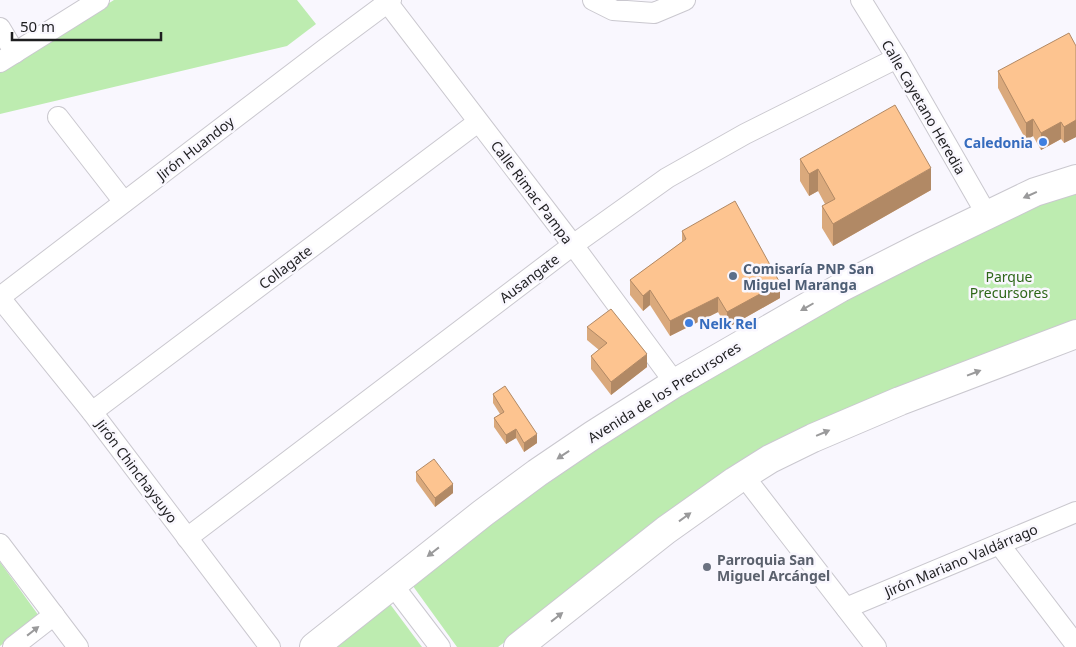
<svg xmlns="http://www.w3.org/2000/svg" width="1076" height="647" viewBox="0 0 1076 647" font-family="'Noto Sans',sans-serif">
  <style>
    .green { fill: #bdecb0 }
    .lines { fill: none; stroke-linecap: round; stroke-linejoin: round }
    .minor-casing { stroke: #cac8cf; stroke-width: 22 }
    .secondary-casing { stroke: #cac8cf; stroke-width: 30 }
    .minor { stroke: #fff; stroke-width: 20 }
    .secondary { stroke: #fff; stroke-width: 28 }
    .wall { fill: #daa97c }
    .shaded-wall { fill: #b18965 }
    .building { fill: #fdc490; stroke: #b18965 }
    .oneway { fill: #9a9a9b }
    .shop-dot { fill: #3f7fe0; stroke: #f9f7fe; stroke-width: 2 }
    .service-dot { fill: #5c6f8a; stroke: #f9f7fe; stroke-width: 2 }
    .worship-dot { fill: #6b7280; stroke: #f9f7fe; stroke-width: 2 }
    .labels { text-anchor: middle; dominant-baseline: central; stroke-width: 5; stroke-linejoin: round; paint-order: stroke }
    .street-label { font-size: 14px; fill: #1e1e20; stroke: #f9f7fe }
    .shop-label { font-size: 14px; font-weight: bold; fill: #366cbe; stroke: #f9f7fe; text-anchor: end }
    .service-label { font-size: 14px; font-weight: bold; fill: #4e5e75; stroke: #f9f7fe; text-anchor: start }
    .park-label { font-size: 14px; fill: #2e6719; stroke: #f9f7fe }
    .worship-label { font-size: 14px; font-weight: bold; fill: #5b616d; stroke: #f9f7fe; text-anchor: start }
  </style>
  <rect width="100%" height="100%" fill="#f9f7fe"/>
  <!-- green -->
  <g class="green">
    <path d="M 114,0 L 297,0 L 316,24 L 287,46 L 0,114 L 0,71 Z"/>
    <path d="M 1076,190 L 1076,327 L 751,457 L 498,647 L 457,647 L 410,582 L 674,388 L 980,226 Z"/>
    <path d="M 0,562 L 39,616 L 0,646 Z"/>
    <path d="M 387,600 L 422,647 L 326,647 Z"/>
  </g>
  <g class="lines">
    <defs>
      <g id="minor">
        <path d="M 593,0 L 613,10 L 654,13 L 685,0"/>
        <path d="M 861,0 L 897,58 L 987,215"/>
        <path d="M 387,2 L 573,245 L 675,383"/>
        <path d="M 0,28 L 15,53"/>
        <path d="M 0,62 L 99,0"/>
        <path d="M 58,117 L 124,202"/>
        <path d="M 0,297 L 325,49 L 391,0"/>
        <path d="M 0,298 L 92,412 L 270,647"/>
        <path d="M 92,412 L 478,122"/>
        <path d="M 743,475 L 876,647"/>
        <path d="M 187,538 L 573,245 L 667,178 L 745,134 L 897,58"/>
        <path d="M 0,544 L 78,647"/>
        <path d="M 999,544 L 1076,645"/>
        <path d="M 392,584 L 440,647"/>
        <path d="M 846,608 L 1076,512"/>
        <path d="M 13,647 L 54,615"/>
      </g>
      <g id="secondary">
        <path d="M 314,647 L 483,513 L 537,473 L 593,435 L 675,383 L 840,288 L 921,247 L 1035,192 L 1076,179"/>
        <path d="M 518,647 L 666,530 L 735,481 L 770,459 L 813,438 L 900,401 L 1076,334"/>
      </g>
    </defs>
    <!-- minor casing -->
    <use href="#minor" class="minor-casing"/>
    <!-- secondary casing -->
    <use href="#secondary" class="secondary-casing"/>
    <!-- minor -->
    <use href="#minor" class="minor"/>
    <!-- secondary -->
    <use href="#secondary" class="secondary"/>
  </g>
  <!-- wall -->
  <g class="wall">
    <path d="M 1076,46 L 1076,137 L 1064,143 L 1061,139 L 1041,150 L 1033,136 L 1026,140 L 998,88 L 998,71 Z"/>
    <path d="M 800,159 L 931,190 L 833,246 L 822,228 L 822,206 L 825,204 L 818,191 L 809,196 L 800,181 Z"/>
    <path d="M 682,231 L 780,298 L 727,328 L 718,312 L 670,336 L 650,305 L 643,311 L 630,295 L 630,280 L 682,242 Z"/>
    <path d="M 587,327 L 647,367 L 611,395 L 591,369 L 591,356 L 599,350 L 587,340 Z"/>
    <path d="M 493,394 L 537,443 L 524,452 L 516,438 L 506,444 L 494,427 L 494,418 L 500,414 L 493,403 Z"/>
    <path d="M 416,472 L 453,493 L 435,507 L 416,481 Z"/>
  </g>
  <!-- shaded-wall -->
  <g class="shaded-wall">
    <path d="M 1033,119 L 1033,136 L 1026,140 L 1026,123 Z"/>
    <path d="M 1076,120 L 1076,137 L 1064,143 L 1064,127 Z"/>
    <path d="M 1061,122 L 1061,139 L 1041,150 L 1041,133 Z"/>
    <path d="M 931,168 L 931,190 L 833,246 L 833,224 Z"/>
    <path d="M 818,169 L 818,191 L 809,196 L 809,174 Z"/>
    <path d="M 780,283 L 780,298 L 727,328 L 727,312 Z"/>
    <path d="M 650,290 L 650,305 L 643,311 L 643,296 Z"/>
    <path d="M 718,297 L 718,312 L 670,336 L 670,321 Z"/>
    <path d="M 647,354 L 647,367 L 611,395 L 611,382 Z"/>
    <path d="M 516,429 L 516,438 L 506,444 L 506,435 Z"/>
    <path d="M 537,434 L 537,443 L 524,452 L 524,443 Z"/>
    <path d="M 453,484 L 453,493 L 435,507 L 435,498 Z"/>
  </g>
  <!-- building -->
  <g class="building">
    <path d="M 1069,33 L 1076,46 L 1076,120 L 1064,127 L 1061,122 L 1041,133 L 1033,119 L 1026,123 L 998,71 Z"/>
    <path d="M 895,105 L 931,168 L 833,224 L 822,206 L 835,199 L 818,169 L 809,174 L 800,159 Z"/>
    <path d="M 735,201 L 780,283 L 727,312 L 718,297 L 670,321 L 650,290 L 643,296 L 630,280 L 686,239 L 682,231 Z"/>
    <path d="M 611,309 L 647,354 L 611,382 L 591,356 L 607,343 L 587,327 Z"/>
    <path d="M 505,386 L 537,434 L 524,443 L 516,429 L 506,435 L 494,418 L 504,412 L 493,394 Z"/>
    <path d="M 434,459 L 453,484 L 435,498 L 416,472 Z"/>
  </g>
  <!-- one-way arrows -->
  <defs><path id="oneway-solid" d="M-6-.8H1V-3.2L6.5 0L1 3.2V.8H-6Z" transform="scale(1.25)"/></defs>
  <g class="oneway">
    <use href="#oneway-solid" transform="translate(1030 195) rotate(156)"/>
    <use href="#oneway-solid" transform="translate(807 307) rotate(150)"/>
    <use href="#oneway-solid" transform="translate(974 373) rotate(-21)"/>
    <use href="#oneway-solid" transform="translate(823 433) rotate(-23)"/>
    <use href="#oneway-solid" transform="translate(563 455) rotate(146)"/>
    <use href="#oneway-solid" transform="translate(685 517) rotate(-36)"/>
    <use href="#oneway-solid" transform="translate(433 552) rotate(142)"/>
    <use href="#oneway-solid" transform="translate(557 617) rotate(-38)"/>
    <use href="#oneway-solid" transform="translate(33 631) rotate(-38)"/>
  </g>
  <!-- markers -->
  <g class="shop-dot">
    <circle cx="1043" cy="142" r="5"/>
    <circle cx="689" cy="323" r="5"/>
  </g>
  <circle class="service-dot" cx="733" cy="276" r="5"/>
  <circle class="worship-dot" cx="707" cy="567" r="5"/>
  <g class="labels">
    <!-- street labels -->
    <g class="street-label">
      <text transform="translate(924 107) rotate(60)">Calle Cayetano Heredia</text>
      <text transform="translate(195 148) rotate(-38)">Jirón Huandoy</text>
      <text transform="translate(532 192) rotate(53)">Calle Rimac Pampa</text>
      <text transform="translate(285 267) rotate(-37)">Collagate</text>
      <text transform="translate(529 278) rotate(-37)">Ausangate</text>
      <text transform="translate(664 392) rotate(-32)">Avenida de los Precursores</text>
      <text transform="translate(137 471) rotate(53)">Jirón Chinchaysuyo</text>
      <text transform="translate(961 560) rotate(-23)">Jirón Mariano Valdárrago</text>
    </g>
    <!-- shop labels -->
    <g class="shop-label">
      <text x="1033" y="142">Caledonia</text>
      <text x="699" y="323" text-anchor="start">Nelk Rel</text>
    </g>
    <!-- service labels -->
    <g class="service-label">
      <text x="743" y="268">Comisaría PNP San<tspan x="743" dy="16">Miguel Maranga</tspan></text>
    </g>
    <!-- park labels -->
    <g class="park-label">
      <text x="1009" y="276">Parque<tspan x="1009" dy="16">Precursores</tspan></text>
    </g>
    <!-- worship labels -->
    <g class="worship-label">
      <text x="717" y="559">Parroquia San<tspan x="717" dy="16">Miguel Arcángel</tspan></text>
    </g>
  </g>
  <!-- scale -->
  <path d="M12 32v8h149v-8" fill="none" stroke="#1e1e20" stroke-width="2.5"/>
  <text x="20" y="32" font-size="15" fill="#1e1e20" stroke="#f9f7fe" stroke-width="4" paint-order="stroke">50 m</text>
</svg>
